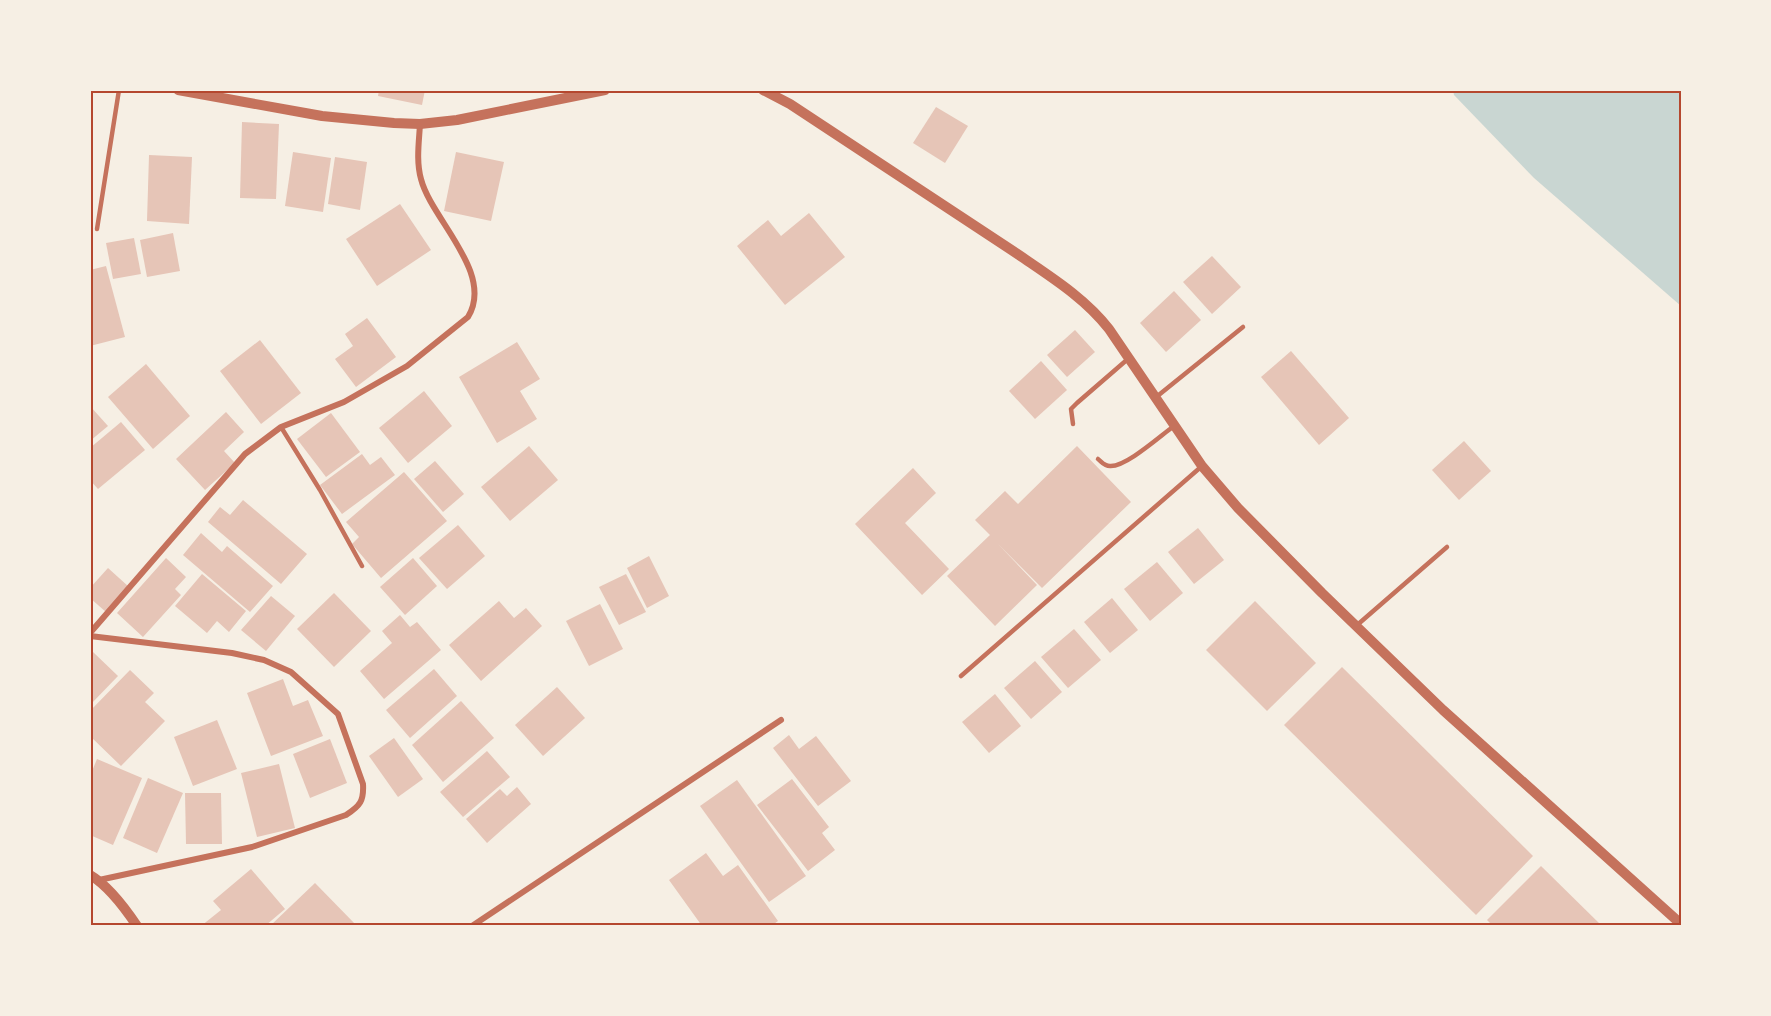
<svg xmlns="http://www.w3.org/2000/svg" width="1771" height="1016" viewBox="0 0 1771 1016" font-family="Arial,sans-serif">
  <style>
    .water { fill: #c9d6d2 }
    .building { fill: #e6c5b7 }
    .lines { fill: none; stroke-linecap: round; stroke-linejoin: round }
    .service { stroke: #c5725c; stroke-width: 4.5 }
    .minor { stroke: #c5725c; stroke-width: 6 }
    .tertiary { stroke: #c5725c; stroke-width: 10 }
    .neatline { fill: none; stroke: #b5482f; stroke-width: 2 }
  </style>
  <rect width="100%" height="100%" fill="#f6efe4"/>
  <!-- water -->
  <path class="water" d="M 1453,90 L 1681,90 L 1681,306 L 1534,178 L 1454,95 Z"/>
  <!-- building -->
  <g class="building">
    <path d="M 379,90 L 425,90 L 422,105 L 378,96 Z"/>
    <path d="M 936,107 L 968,126 L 945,163 L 913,143 Z"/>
    <path d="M 242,122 L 279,124 L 276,199 L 240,198 Z"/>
    <path d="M 293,152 L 331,158 L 323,212 L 285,206 Z"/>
    <path d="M 456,152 L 504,162 L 491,221 L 444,211 Z"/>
    <path d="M 149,155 L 192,157 L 189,224 L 147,221 Z"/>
    <path d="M 335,157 L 367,162 L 360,210 L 328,204 Z"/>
    <path d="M 400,204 L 431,250 L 377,286 L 346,239 Z"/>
    <path d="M 809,213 L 845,257 L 785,305 L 737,246 L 768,220 L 781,236 Z"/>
    <path d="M 173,233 L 180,271 L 147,277 L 140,240 Z"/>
    <path d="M 134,238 L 141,274 L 113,279 L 106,243 Z"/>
    <path d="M 1212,256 L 1241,287 L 1212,314 L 1183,282 Z"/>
    <path d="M 106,266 L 125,337 L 90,346 L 90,270 Z"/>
    <path d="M 1174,291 L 1201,320 L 1166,352 L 1140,323 Z"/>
    <path d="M 367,318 L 396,357 L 356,387 L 335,359 L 353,346 L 345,334 Z"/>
    <path d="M 1075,330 L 1095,352 L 1067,377 L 1047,355 Z"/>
    <path d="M 260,340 L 301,393 L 261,424 L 220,371 Z"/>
    <path d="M 517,342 L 540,379 L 520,391 L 537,419 L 497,443 L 459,377 Z"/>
    <path d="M 1291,351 L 1349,418 L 1319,445 L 1261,377 Z"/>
    <path d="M 1041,361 L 1067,390 L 1035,419 L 1009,391 Z"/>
    <path d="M 146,364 L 190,416 L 153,449 L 108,397 Z"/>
    <path d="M 424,391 L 452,426 L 408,463 L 379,428 Z"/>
    <path d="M 90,406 L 108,426 L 90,441 Z"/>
    <path d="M 226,412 L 244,432 L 224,451 L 235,463 L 205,490 L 176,459 Z"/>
    <path d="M 331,413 L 360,452 L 326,477 L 297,439 Z"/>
    <path d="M 121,422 L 145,450 L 98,489 L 90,480 L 90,448 Z"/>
    <path d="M 1464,441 L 1491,471 L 1459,500 L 1432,470 Z"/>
    <path d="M 529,446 L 558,480 L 510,521 L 481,487 Z"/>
    <path d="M 1077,446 L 1131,502 L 1042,588 L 998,544 L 1037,585 L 995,626 L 947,576 L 990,535 L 975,520 L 1005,491 L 1018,504 Z"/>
    <path d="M 362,454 L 370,465 L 381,457 L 395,475 L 342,514 L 320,485 Z"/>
    <path d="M 435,461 L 464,494 L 443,512 L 414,479 Z"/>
    <path d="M 913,468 L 936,493 L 905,523 L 949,569 L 922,595 L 855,524 Z"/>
    <path d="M 404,472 L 447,521 L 381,578 L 352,544 L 359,537 L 346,522 Z"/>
    <path d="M 243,500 L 307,554 L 281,584 L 208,522 L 220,507 L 230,515 Z"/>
    <path d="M 458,525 L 485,556 L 447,589 L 419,558 Z"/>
    <path d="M 1198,528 L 1224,560 L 1194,584 L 1168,552 Z"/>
    <path d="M 201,533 L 222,552 L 227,546 L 273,586 L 250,612 L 183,555 Z"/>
    <path d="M 649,556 L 669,596 L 647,608 L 627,568 Z"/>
    <path d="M 166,558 L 186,577 L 175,589 L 181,595 L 143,637 L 117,613 Z"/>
    <path d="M 413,558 L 437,586 L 405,615 L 380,587 Z"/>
    <path d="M 1157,562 L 1183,593 L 1150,621 L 1124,589 Z"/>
    <path d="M 108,568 L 129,587 L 106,612 L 90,598 L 90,588 Z"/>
    <path d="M 202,574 L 246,611 L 229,632 L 217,621 L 207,633 L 175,606 Z"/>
    <path d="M 626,574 L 646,612 L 619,625 L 599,587 Z"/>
    <path d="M 334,593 L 371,631 L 334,667 L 297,629 Z"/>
    <path d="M 271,596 L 295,616 L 266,651 L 241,630 Z"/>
    <path d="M 1112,598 L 1138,630 L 1110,653 L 1084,622 Z"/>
    <path d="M 499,601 L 514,618 L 526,608 L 542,626 L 481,681 L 449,645 Z"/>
    <path d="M 1255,601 L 1316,663 L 1267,711 L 1206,650 Z"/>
    <path d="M 600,604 L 623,649 L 589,666 L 566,621 Z"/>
    <path d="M 400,615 L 410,627 L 417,622 L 441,650 L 384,699 L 360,671 L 392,643 L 382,631 Z"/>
    <path d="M 1074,629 L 1101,660 L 1068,688 L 1041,657 Z"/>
    <path d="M 93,652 L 118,676 L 90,705 L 90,655 Z"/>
    <path d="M 1035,661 L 1062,692 L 1031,719 L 1004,688 Z"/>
    <path d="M 1342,667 L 1533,856 L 1476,915 L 1284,725 Z"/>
    <path d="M 434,669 L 457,696 L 410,738 L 386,710 Z"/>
    <path d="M 130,670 L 154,693 L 145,702 L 165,721 L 121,766 L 90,736 L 90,711 Z"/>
    <path d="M 283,679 L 293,706 L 308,700 L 323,736 L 271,756 L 247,693 Z"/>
    <path d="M 557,687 L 585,718 L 543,756 L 515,725 Z"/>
    <path d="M 995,694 L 1021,726 L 989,753 L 962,722 Z"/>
    <path d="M 461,701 L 494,738 L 443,782 L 412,745 Z"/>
    <path d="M 217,720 L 237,769 L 193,786 L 174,737 Z"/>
    <path d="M 789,735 L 799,749 L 816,736 L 851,781 L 818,806 L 773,748 Z"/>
    <path d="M 394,738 L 423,779 L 398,797 L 369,756 Z"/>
    <path d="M 330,739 L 347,783 L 310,798 L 293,754 Z"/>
    <path d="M 487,751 L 510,777 L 463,817 L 440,792 Z"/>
    <path d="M 97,759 L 142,778 L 113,845 L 90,835 L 90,776 Z"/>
    <path d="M 279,764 L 295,828 L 257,837 L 241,773 Z"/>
    <path d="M 148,778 L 183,793 L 157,853 L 123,838 Z"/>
    <path d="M 792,779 L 829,827 L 822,833 L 835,850 L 808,871 L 757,805 Z"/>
    <path d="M 737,780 L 806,876 L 769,902 L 700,806 Z"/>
    <path d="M 517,787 L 531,804 L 487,843 L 466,819 L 500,789 L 507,796 Z"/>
    <path d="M 185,793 L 221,793 L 222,844 L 186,844 Z"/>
    <path d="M 706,853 L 723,876 L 738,865 L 778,921 L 771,926 L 702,926 L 669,880 Z"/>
    <path d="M 1541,866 L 1602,926 L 1493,926 L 1487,920 Z"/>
    <path d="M 251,869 L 285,909 L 265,926 L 201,926 L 221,910 L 213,901 Z"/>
    <path d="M 315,883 L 357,926 L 270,926 Z"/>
  </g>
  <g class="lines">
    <!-- service -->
    <g class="service">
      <path d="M 97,229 L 119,90"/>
      <path d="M 1155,398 L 1243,327"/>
      <path d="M 1073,424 L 1071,409 L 1077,403 L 1129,358"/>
      <path d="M 281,427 L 320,490 L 362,566"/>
      <path d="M 1098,459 C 1102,462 1104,466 1110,466 C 1126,467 1160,436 1174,426"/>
      <path d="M 1356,626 L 1447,547"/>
      <path d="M 961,676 L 1202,466"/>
    </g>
    <!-- minor -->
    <g class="minor">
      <path d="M 90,633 L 245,454 L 281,427 L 344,402 L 407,366 L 468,317 C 495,273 431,219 421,179 C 416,161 419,142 420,124"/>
      <path d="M 90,636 L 232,653 L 264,660 L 291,672 L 338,714 L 363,784 C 364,801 360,806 346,815 L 252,847 L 99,880"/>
      <path d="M 472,926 L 781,720"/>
    </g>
    <!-- tertiary -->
    <g class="tertiary">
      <path d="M 178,90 L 322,116 L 394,123 L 420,124 L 457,120 L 605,90"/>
      <path d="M 763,90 L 790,104 L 1019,255 C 1051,277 1085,298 1109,329 L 1202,466 L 1238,508 L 1322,593 L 1443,710 L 1681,924"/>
      <path d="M 90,875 C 109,886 125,908 137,926"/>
    </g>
  </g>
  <!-- border -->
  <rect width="1771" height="1016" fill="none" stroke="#f6efe4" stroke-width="183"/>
  <rect x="92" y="92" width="1588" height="832" class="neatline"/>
</svg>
